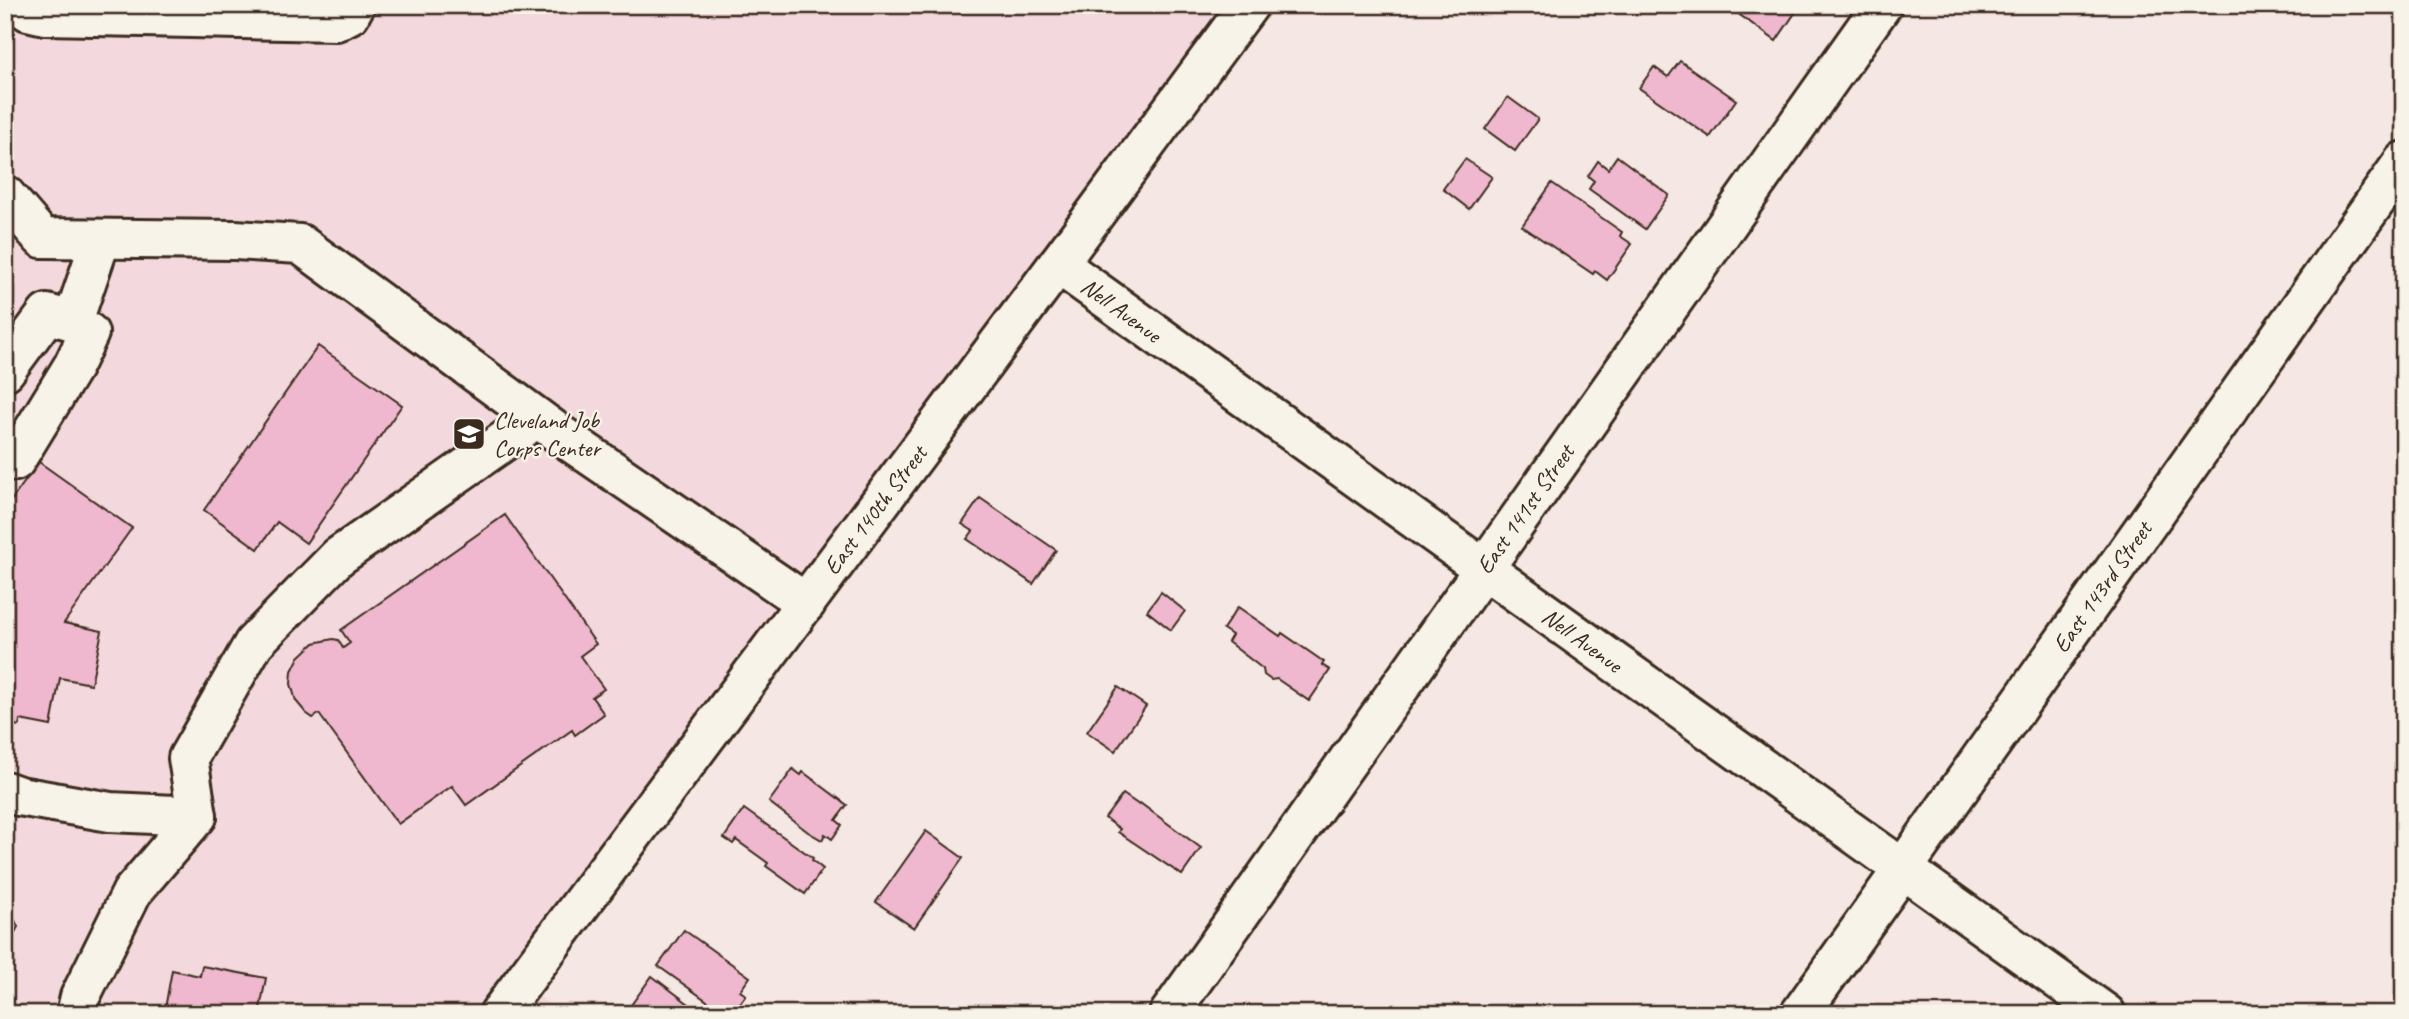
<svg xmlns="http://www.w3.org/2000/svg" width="2409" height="1019" viewBox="0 0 2409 1019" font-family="Caveat,sans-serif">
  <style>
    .built { fill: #f3d9dd }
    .building { fill: #efb8ce; stroke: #3b2a1e; stroke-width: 2 }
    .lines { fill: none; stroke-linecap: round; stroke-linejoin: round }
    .minor-casing { stroke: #3b2a1e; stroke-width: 44 }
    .minor { stroke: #f7f3e8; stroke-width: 38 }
    .labels { text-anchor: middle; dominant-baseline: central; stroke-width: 5; stroke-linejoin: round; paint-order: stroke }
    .street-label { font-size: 24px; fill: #3b2a1e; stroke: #f7f3e8 }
    .poi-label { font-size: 24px; fill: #3b2a1e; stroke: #f7f3e8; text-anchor: start }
  </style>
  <rect width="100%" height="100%" fill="#f5e7e3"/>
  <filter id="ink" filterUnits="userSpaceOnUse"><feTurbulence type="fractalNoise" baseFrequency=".0143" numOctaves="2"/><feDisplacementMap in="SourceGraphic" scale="14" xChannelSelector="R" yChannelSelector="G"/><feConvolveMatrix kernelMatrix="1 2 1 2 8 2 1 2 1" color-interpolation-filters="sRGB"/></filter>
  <g filter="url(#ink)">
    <!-- built -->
    <path class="built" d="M 5,5 L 1249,5 L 522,984 L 563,1014 L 5,1014 Z"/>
    <!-- building -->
    <g class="building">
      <path d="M 1726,5 L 1796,5 L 1799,7 L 1776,41 Z"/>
      <path d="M 1680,61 L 1736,100 L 1710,137 L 1639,88 L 1654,67 L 1668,77 Z"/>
      <path d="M 1508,97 L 1538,119 L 1515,151 L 1485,129 Z"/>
      <path d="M 1617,156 L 1669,195 L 1645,229 L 1589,189 L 1594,181 L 1588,176 L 1598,161 L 1608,169 Z"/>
      <path d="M 1465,159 L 1492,177 L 1469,209 L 1443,189 Z"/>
      <path d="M 1552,183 L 1622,232 L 1620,236 L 1632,244 L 1607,280 L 1595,271 L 1593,274 L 1522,226 Z"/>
      <path d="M 318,346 L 402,405 L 306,543 L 277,522 L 258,549 L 204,510 Z"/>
      <path d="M 39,462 L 132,528 L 64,623 L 102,631 L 91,684 L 60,678 L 51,726 L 20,720 L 19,726 L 5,723 L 5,509 Z"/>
      <path d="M 980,498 L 1056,550 L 1033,584 L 967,539 L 973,531 L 962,524 Z"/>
      <path d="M 505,515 L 596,644 L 580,656 L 604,689 L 592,697 L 604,714 L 575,735 L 572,730 L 466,805 L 452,786 L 398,824 L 319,714 L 313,718 L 306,713 L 296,701 L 291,684 L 292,671 L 299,657 L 314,643 L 333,639 L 338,640 L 343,648 L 350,643 L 341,630 Z"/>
      <path d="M 1161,592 L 1185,611 L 1171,630 L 1147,611 Z"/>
      <path d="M 1238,607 L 1280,636 L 1282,633 L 1324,662 L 1322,665 L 1330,670 L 1309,701 L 1277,679 L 1271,680 L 1264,675 L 1263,669 L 1228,642 L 1232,635 L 1223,629 Z"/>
      <path d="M 1118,687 L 1146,706 L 1115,751 L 1087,732 Z"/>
      <path d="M 793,769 L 801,775 L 803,772 L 847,805 L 836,820 L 842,825 L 832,839 L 825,834 L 822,840 L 808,832 L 769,802 Z"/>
      <path d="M 1123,794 L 1139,805 L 1140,803 L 1201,848 L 1182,875 L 1118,832 L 1120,829 L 1105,818 Z"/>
      <path d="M 744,809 L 813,858 L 812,860 L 823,869 L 805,894 L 766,866 L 768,863 L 736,840 L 733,844 L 724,838 Z"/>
      <path d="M 926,831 L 963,858 L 914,928 L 876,902 Z"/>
      <path d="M 5,900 L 18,927 L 10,941 L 5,941 Z"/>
      <path d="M 684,930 L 750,977 L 740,991 L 746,995 L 736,1009 L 730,1004 L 724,1013 L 658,966 Z"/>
      <path d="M 202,966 L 266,978 L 259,1014 L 164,1014 L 172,970 L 200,976 Z"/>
      <path d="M 652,976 L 702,1014 L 626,1012 Z"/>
    </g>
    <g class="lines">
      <defs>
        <g id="minor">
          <path d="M 21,5 L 28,11 L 45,15 L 336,21 L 350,14 L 355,5"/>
          <path d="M 5,195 L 42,238 L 235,240 L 300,244 L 562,436 L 806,603"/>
          <path d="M 1058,264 L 2106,1014"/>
          <path d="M 5,371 L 47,314 L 73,321 L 101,239"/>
          <path d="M 15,461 L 73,366 L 89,333 L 73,321"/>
          <path d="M 5,791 L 19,796 L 110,812 L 197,816"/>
          <path d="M 76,1014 L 80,997 L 132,892 L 197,816 L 188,758 L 254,643 L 338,557 L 537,418"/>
          <path d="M 499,1014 L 1058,264 L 1249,5"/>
          <path d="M 1169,1014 L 1882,5"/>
          <path d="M 1800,1014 L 2404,161"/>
        </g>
      </defs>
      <!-- minor casing -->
      <use href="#minor" class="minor-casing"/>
      <!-- minor -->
      <use href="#minor" class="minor"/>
    </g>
  </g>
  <!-- icons -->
  <defs>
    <symbol id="school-square" viewBox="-11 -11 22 22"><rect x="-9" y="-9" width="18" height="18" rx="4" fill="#3b2a1e" stroke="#f7f3e8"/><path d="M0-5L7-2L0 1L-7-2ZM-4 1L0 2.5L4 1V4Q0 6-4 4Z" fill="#fff"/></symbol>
  </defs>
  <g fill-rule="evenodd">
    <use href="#school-square" x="450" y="415" width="38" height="38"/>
  </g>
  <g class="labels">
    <!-- street labels -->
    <g class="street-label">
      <text transform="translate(1121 310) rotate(36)">Nell Avenue</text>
      <text transform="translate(1525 509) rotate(-55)">East 141st Street</text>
      <text transform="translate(875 510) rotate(-53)">East 140th Street</text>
      <text transform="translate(2102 587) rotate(-55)">East 143rd Street</text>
      <text transform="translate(1582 640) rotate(36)">Nell Avenue</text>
    </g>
    <!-- poi labels -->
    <g class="poi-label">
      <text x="494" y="420">Cleveland Job<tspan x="494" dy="28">Corps Center</tspan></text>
    </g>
  </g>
  <!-- margin -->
  <rect width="2409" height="1019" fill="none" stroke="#f7f3e8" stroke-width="28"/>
  <rect x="14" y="14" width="2381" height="991" fill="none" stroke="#3b2a1e" stroke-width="2.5" filter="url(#ink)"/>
</svg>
